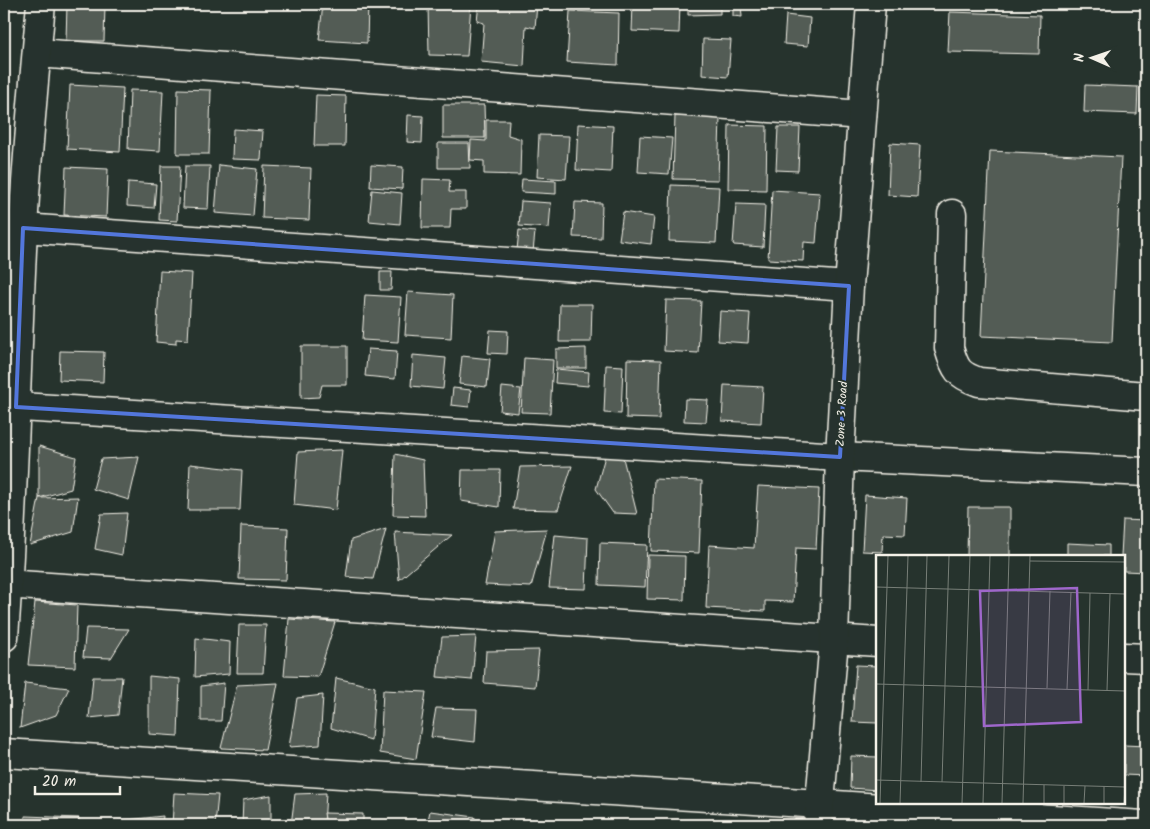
<svg xmlns="http://www.w3.org/2000/svg" width="1150" height="829" viewBox="0 0 1150 829" font-family="Kalam,sans-serif">
<rect width="100%" height="100%" fill="#26332d"/>
<filter id="ink" filterUnits="userSpaceOnUse"><feTurbulence type="fractalNoise" baseFrequency=".02" numOctaves="2"/><feDisplacementMap in="SourceGraphic" scale="10" xChannelSelector="R" yChannelSelector="G"/><feConvolveMatrix kernelMatrix="1 2 1 2 8 2 1 2 1" color-interpolation-filters="sRGB"/></filter>
<g filter="url(#ink)">
<!-- building -->
<g fill="#525c55" stroke="#f4f1e8">
<polygon points="67,4 105,5 104,41 66,41"/>
<polygon points="323,4 368,4 367,43 319,40"/>
<polygon points="428,4 471,4 467,56 429,55"/>
<polygon points="479,4 537,4 535,28 526,26 524,66 481,62 484,23 477,21"/>
<polygon points="633,4 680,4 679,33 632,31"/>
<polygon points="688,4 720,4 720,14 688,15"/>
<polygon points="733,4 741,4 742,17 733,16"/>
<polygon points="570,11 619,13 618,65 567,62"/>
<polygon points="950,12 1040,15 1039,54 948,52"/>
<polygon points="786,15 810,18 808,46 784,44"/>
<polygon points="703,39 731,40 728,77 702,75"/>
<polygon points="70,85 123,88 120,152 67,149"/>
<polygon points="1085,85 1138,87 1137,114 1084,112"/>
<polygon points="178,89 211,90 209,154 177,154"/>
<polygon points="130,90 163,91 160,151 128,149"/>
<polygon points="316,95 346,96 345,146 314,146"/>
<polygon points="443,105 484,105 485,138 443,138"/>
<polygon points="408,115 423,116 422,143 407,142"/>
<polygon points="675,116 720,118 718,180 673,179"/>
<polygon points="486,120 509,120 508,135 521,139 520,175 484,174 484,161 470,160 471,140 486,141"/>
<polygon points="578,124 613,126 611,172 576,170"/>
<polygon points="729,125 767,126 766,190 728,189"/>
<polygon points="778,127 800,127 798,171 776,170"/>
<polygon points="233,129 263,131 261,160 232,159"/>
<polygon points="539,135 569,136 566,179 537,177"/>
<polygon points="640,136 672,138 669,174 638,172"/>
<polygon points="438,143 469,143 470,168 438,168"/>
<polygon points="890,143 920,145 917,197 888,195"/>
<polygon points="990,151 1121,157 1112,342 981,336"/>
<polygon points="219,165 257,169 253,216 215,213"/>
<polygon points="371,165 403,167 402,189 370,187"/>
<polygon points="161,166 180,166 177,221 159,220"/>
<polygon points="185,166 210,166 208,209 183,208"/>
<polygon points="264,166 311,168 309,220 262,218"/>
<polygon points="66,167 108,169 106,217 64,215"/>
<polygon points="423,179 450,180 449,192 466,192 466,209 451,209 450,228 422,228"/>
<polygon points="522,179 556,181 556,194 521,192"/>
<polygon points="128,182 156,184 154,208 127,206"/>
<polygon points="671,185 719,187 716,243 669,241"/>
<polygon points="372,190 402,193 400,224 369,221"/>
<polygon points="772,190 820,193 816,243 804,242 803,261 768,259"/>
<polygon points="521,201 551,203 549,228 519,226"/>
<polygon points="575,202 602,203 601,238 573,237"/>
<polygon points="736,204 765,205 763,247 733,245"/>
<polygon points="623,212 654,217 651,244 619,240"/>
<polygon points="519,230 535,232 533,252 517,250"/>
<polygon points="160,271 192,273 188,340 176,339 176,344 156,342"/>
<polygon points="380,272 392,272 391,290 380,290"/>
<polygon points="408,292 453,295 451,338 405,335"/>
<polygon points="365,295 401,297 398,342 362,340"/>
<polygon points="666,300 701,301 698,353 664,351"/>
<polygon points="560,304 592,304 591,342 559,342"/>
<polygon points="720,311 750,313 748,343 718,341"/>
<polygon points="490,330 508,331 507,354 488,353"/>
<polygon points="301,346 347,346 347,385 322,385 319,397 301,398"/>
<polygon points="586,348 586,368 556,368 556,349"/>
<polygon points="368,349 397,351 395,379 365,376"/>
<polygon points="60,351 104,352 103,382 59,380"/>
<polygon points="413,355 446,358 443,389 411,386"/>
<polygon points="462,356 490,359 487,387 459,384"/>
<polygon points="524,358 553,360 550,413 521,412"/>
<polygon points="627,359 661,360 659,419 626,418"/>
<polygon points="606,365 623,366 621,414 604,413"/>
<polygon points="556,369 589,372 588,386 555,383"/>
<polygon points="724,385 763,387 761,423 722,421"/>
<polygon points="502,387 521,389 518,413 500,411"/>
<polygon points="453,388 471,390 469,407 451,405"/>
<polygon points="685,399 708,400 706,422 684,421"/>
<polygon points="39,446 76,457 71,489 39,498"/>
<polygon points="342,450 336,510 294,505 298,452"/>
<polygon points="395,454 423,460 425,516 393,515"/>
<polygon points="605,456 623,458 637,514 613,513 596,489"/>
<polygon points="139,457 129,500 93,489 101,459"/>
<polygon points="190,464 242,470 240,510 188,510"/>
<polygon points="572,466 558,510 513,509 520,467"/>
<polygon points="462,470 500,470 499,507 461,501"/>
<polygon points="654,479 702,481 699,553 651,551"/>
<polygon points="758,486 819,489 816,549 796,548 793,602 765,601 765,611 706,608 709,545 754,548"/>
<polygon points="865,495 907,498 905,535 883,534 882,552 862,551"/>
<polygon points="78,497 73,532 30,545 39,498"/>
<polygon points="968,507 1010,507 1010,556 967,556"/>
<polygon points="127,513 122,555 95,549 101,514"/>
<polygon points="1123,520 1146,521 1146,572 1124,571 1124,556 1121,556"/>
<polygon points="241,526 288,528 286,580 239,579"/>
<polygon points="386,529 373,579 346,577 351,540"/>
<polygon points="547,529 531,587 485,585 495,531"/>
<polygon points="395,532 452,535 399,580"/>
<polygon points="555,535 588,538 586,589 549,588"/>
<polygon points="600,543 647,545 645,587 599,585"/>
<polygon points="1067,543 1109,545 1109,556 1067,556"/>
<polygon points="648,555 685,556 684,600 647,599"/>
<polygon points="35,602 77,605 75,667 28,665"/>
<polygon points="289,619 335,622 318,677 284,676"/>
<polygon points="239,625 266,625 263,673 237,673"/>
<polygon points="86,628 129,629 111,658 83,657"/>
<polygon points="476,636 472,680 437,677 442,637"/>
<polygon points="196,638 230,642 229,674 195,677"/>
<polygon points="539,650 535,687 484,683 486,651"/>
<polygon points="856,665 878,666 878,723 852,722"/>
<polygon points="149,676 180,679 178,736 149,734"/>
<polygon points="93,677 122,677 118,715 89,718"/>
<polygon points="336,678 375,687 371,740 331,728"/>
<polygon points="25,683 69,688 56,715 20,728"/>
<polygon points="224,683 221,721 201,721 201,686"/>
<polygon points="278,683 265,750 221,748 237,685"/>
<polygon points="383,690 426,692 416,759 380,753"/>
<polygon points="323,695 320,745 289,747 297,698"/>
<polygon points="436,708 477,709 475,742 431,737"/>
<polygon points="1124,745 1146,746 1146,776 1124,775"/>
<polygon points="851,756 878,757 878,790 850,788"/>
<polygon points="174,793 218,795 215,825 172,825"/>
<polygon points="326,793 324,825 291,825 295,794"/>
<polygon points="271,795 271,825 242,825 243,800"/>
<polygon points="430,811 475,817 473,825 427,825"/>
<polygon points="324,813 363,814 363,825 326,825"/>
<polygon points="25,816 79,818 79,825 25,825"/>
<polygon points="163,816 162,825 118,825 118,821"/>
</g>
<g fill="none" stroke-linecap="round" stroke-linejoin="round">
<defs>
<g id="minor">
<polyline points="37,53 862,115"/>
<path d="M 952,214 L 949,348 C 955,369 958,375 979,382 L 1146,396"/>
<polyline points="23,228 849,286"/>
<polyline points="4,406 840,457 1146,472"/>
<polyline points="4,584 878,642"/>
<path d="M 4,637 C 14,501 16,365 23,230 C 27,154 34,79 41,4"/>
<polyline points="1124,657 1146,658"/>
<polyline points="4,753 820,804 1143,825"/>
<polyline points="818,825 834,640 840,457 849,286 871,4"/>
</g>
</defs>
<!-- minor casing -->
<use href="#minor" stroke="#f4f1e8" stroke-width="31"/>
<!-- minor -->
<use href="#minor" stroke="#26332d" stroke-width="28"/>
</g>
</g>
<!-- marked area -->
<path fill="none" stroke="#5377dc" stroke-width="4" stroke-linejoin="round" d="M 23,228 L 849,286 L 840,457 L 16,407 Z"/>
<g text-anchor="middle" dominant-baseline="central" stroke-width="4" stroke-linejoin="round" paint-order="stroke">
<!-- street labels -->
<g font-size="12" fill="#f4f1e8" stroke="#26332d">
<text transform="translate(842 414) rotate(-87)">Zone 3 Road</text>
</g>
</g>
<!-- overview -->
<g transform="translate(876 555)">
<rect width="249" height="249" fill="#26332d"/>
<path fill="none" stroke="#787f78" stroke-width="1" d="M 154,6 L 249,7M 0,32 L 249,39M 0,129 L 249,136M 171,133 L 174,36M 191,134 L 195,37M 212,135 L 214,38M 231,135 L 234,39M 0,225 L 249,232M 45,227 L 51,1M 66,227 L 73,1M 168,230 L 168,248M 4,248 L 12,1M 24,248 L 32,1M 86,248 L 94,1M 107,248 L 114,1M 126,248 L 133,1M 147,248 L 154,1M 188,248 L 188,231M 208,248 L 209,231M 228,248 L 228,231M 248,248 L 249,231"/>
<path fill="#9f67cb" fill-opacity="0.15" stroke="#9f67cb" stroke-width="2.5" d="M 201,33 L 205,167 L 108,171 L 104,36 Z"/>
<rect width="249" height="249" fill="none" stroke="#f4f1e8" stroke-width="2.5"/>
</g>
<!-- margin -->
<rect width="1150" height="829" fill="none" stroke="#26332d" stroke-width="20"/>
<rect x="10" y="10" width="1130" height="809" fill="none" stroke="#f4f1e8" stroke-width="2" filter="url(#ink)"/>
<!-- north arrow -->
<g transform="translate(1092 58) rotate(272)" stroke="#26332d" stroke-width="4" paint-order="stroke">
<path d="M0-4L9 19L0 12L-9 19Z" fill="#f4f1e8"/>
<text y="-8" font-size="14" font-weight="bold" text-anchor="middle" fill="#f4f1e8">N</text>
</g>
<!-- scale -->
<path d="M35 786v8h85v-8" fill="none" stroke="#f4f1e8" stroke-width="2.5"/>
<text x="42" y="786" font-size="15" fill="#f4f1e8" stroke="#26332d" stroke-width="4" paint-order="stroke">20 m</text>
</svg>
